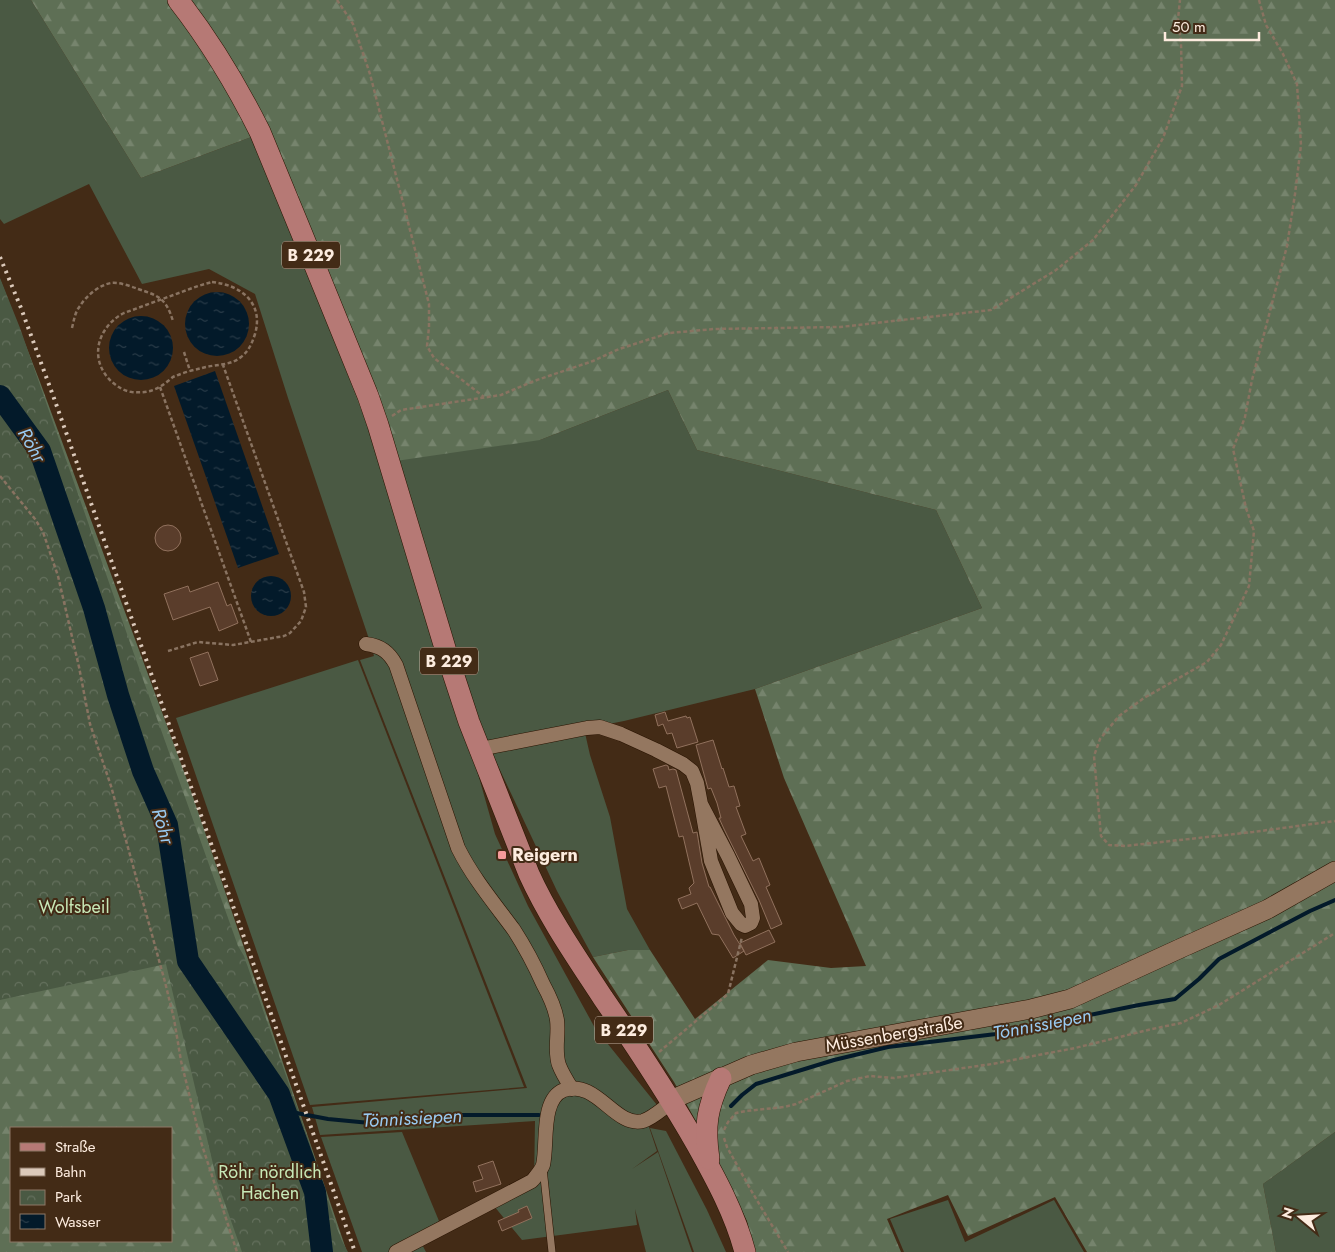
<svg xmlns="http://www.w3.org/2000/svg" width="1335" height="1252" viewBox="0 0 1335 1252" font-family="Jost,sans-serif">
<defs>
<pattern id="forest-firs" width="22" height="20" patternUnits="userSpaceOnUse" patternTransform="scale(1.25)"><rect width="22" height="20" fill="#5e6f55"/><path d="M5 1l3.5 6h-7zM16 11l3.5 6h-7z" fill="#76846d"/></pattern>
<pattern id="park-crowns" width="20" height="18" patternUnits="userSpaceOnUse" patternTransform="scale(1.25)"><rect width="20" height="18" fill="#4a5943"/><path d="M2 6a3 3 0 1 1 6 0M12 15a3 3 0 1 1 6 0" fill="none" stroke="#65715e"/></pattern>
<pattern id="water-ripples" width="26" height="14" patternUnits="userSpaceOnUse" patternTransform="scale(1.25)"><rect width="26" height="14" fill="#031a2a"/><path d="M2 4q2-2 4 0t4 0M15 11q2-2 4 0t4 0" fill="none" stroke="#293b48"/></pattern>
</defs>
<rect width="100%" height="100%" fill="#432b16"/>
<!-- grass -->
<g fill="#4a5943">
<polygon points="0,0 31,0 141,178 254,136 540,440 668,390 697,450 936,510 982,608 755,689 624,721 486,748 471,749 495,834 528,906 595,1028 657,1105 649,1127 657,1151 632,1169 658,1152 692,1252 646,1252 635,1209 637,1225 522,1240 494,1206 534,1182 535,1121 320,1135 312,1107 527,1088 360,660 374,656 367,633 288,398 255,294 209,269 142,284 89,184 4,224 0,219"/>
<polygon points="358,660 524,1087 310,1105 176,718"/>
<polygon points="585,733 590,755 610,817 627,909 650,950 628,950 593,957 557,891 491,751"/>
<polygon points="650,1128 666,1131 707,1210 726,1252 694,1252"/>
<polygon points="402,1132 439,1221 417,1235 426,1252 362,1252 321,1137"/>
<polygon points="1335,1132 1335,1252 1276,1252 1263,1184"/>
<polygon points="948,1200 965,1242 1054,1200 1084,1252 904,1252 890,1219"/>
</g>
<!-- forest -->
<g fill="url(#forest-firs)" fill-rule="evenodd">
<polygon points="31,0 1335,0 1335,1132 1263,1184 1276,1252 1087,1252 1055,1197 968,1236 948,1195 887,1219 901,1252 754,1252 747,1221 714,1153 674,1082 593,957 628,950 650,950 695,1019 768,960 831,968 866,966 784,778 755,689 982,608 936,510 697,450 668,390 540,440 382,463 254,136 141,178"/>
<path d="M 0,279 L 40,382 L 190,788 L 347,1252 L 0,1252 ZM 11,1128 L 171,1128 L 171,1241 L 11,1241 Z"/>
</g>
<!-- park -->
<polygon fill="url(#park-crowns)" points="0,278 20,328 134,654 238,946 244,956 310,1144 337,1228 342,1241 348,1252 242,1252 217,1181 166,964 0,1000"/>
<!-- water -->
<g fill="url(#water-ripples)">
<circle cx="217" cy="324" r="32"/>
<circle cx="141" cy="348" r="32"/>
<polygon points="215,371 279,554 238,568 174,386"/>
<circle cx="271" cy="596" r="20"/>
</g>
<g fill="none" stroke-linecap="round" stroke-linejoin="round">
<!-- stream -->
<g stroke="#031a2a" stroke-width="4">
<polyline points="731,1106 742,1095 756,1084 834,1060 888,1047 996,1034 1139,1005 1175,999 1199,979 1219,959 1310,911 1335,900"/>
<polyline points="286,1111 328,1119 370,1123 395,1122 446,1115 539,1115"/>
</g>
<!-- river -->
<polyline stroke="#031a2a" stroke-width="22" points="0,396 40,451 94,608 118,695 143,771 167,825 188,961 279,1094 315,1192 322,1252"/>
</g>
<!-- building -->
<g fill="#5a3d2b" stroke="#91715d">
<circle cx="168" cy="538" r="13"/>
<polygon points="218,582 227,606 231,604 238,623 219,631 210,607 173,620 164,594 188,586 190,592"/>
<polygon points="208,652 218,680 200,686 190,658"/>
<polygon points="665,712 668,721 686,716 687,718 690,717 698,742 677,748 672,733 667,734 663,724 658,726 655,715"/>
<polygon points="713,740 722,769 723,768 729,787 734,786 740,806 736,807 746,834 741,836 753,861 759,858 770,885 766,887 782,924 771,929 759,900 724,829 719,818 721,818 717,803 711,788 708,789 696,745"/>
<polygon points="666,765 668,766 669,770 673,769 676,770 693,833 697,832 702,863 709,887 710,887 734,935 744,951 740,943 769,930 775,942 746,955 744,951 733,958 719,935 712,934 697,903 682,909 678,899 691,894 689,888 694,883 683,836 679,837 666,786 659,788 653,769"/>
<polygon points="493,1161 501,1184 476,1192 473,1182 483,1179 478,1166"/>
<polygon points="527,1206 532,1218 502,1231 498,1221 519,1212 518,1210"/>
</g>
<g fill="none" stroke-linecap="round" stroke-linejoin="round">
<defs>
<polyline id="lane" points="543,1168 552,1252"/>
<g id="street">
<path d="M 366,644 C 381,646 389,652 396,665 L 458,848 C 473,878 494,903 514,930 C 525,947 535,966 543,984 C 549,995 555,1007 557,1020 C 559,1035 554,1051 559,1065 C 562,1073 567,1081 572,1089"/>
<polyline points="480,749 587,728 600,727 621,734 656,750 683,764 692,771 697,783 701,804 728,856 751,904 753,918 751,923 745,926 741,924 732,913 711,861 701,804"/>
<path d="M 396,1252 L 532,1181 C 536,1176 541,1171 543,1165 C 548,1145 540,1099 564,1090 C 597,1079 615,1128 643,1121 C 653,1118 663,1108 672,1102"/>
</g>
<polyline id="secondary" points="672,1102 680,1096 751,1065 796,1052 1031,1009 1070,999 1179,949 1268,909 1335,871"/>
<g id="primary">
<path d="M 178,0 C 210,41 237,86 260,132 L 302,234 L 368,396 L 378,425 L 448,658 L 469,722 L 529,874 C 549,918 577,958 603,998 C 636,1046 668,1094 697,1145 C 716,1179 735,1214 745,1252"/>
<path d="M 709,1159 C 704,1126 707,1108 721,1078"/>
</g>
</defs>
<!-- lane casing -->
<use href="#lane" stroke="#291300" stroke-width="8"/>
<!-- street casing -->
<use href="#street" stroke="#291300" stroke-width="15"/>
<!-- secondary casing -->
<use href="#secondary" stroke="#291300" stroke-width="20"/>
<!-- primary casing -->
<use href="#primary" stroke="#291300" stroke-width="22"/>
<!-- path -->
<g stroke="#897361" stroke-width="2.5" stroke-dasharray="4 2.5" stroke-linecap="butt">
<polyline points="337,0 353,24 370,74 429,304 429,327 427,346 434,358 484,397"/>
<polyline points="1259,0 1266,25 1283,54 1297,84 1301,145 1295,194 1287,246 1252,380 1245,417 1233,449 1246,508 1254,531 1249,586 1221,645 1207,662 1144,698 1119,716 1100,739 1094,756 1101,836 1109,845 1125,846 1253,832 1335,821"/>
<path d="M 212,282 C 241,285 264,303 255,334 C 252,343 249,351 241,357 C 230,366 216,364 202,368 C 193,370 182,373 173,377 C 169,380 165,384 161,386 C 152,392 142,393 132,392 C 124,391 118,387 112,382 C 88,360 97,327 124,313 L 198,286 Z"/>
<path d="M 72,328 C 74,320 75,312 80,306 C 86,296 99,285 111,283 C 119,282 130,286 138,289 C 160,296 166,299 173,321"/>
<polyline points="184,352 190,371"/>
<polyline points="160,387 251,642"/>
<polyline points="392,416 401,410 501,395 534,381 593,361 619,349 669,333 714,329 840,327 991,310 1056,270 1093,240 1136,185 1163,138 1182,86 1181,43 1178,19 1180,0"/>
<polyline points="0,476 35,519 43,532 58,576 79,667 90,724 111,786 165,982 174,1019 181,1061 201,1142 237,1252"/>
<polyline points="168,651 198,642 233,645 284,636 290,633 301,621 306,607 304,592 223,365"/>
<polyline points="659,1052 728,994 742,937"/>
<polyline points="724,1130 728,1122 736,1113 746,1111 784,1107 796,1104 847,1081 870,1076 894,1078 992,1064 1075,1048 1152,1029 1181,1023 1219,1005 1335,933"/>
<polyline points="724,1138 727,1147 752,1192 788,1252"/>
</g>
<!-- lane -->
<use href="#lane" stroke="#947760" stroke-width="7"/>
<!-- street -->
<use href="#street" stroke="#947760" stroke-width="14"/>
<!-- secondary -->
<use href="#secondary" stroke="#947760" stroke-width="19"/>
<!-- primary -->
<use href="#primary" stroke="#b67975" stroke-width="21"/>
<!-- rail -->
<polyline stroke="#dbc9ba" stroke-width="4" stroke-dasharray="2.5 5" stroke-linecap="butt" points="0,257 21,308 55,401 355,1252"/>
</g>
<!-- markers -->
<rect fill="#f59b9a" stroke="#432b16" stroke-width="2" x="497" y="850" width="10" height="10" rx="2.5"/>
<g text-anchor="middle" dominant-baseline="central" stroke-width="4" stroke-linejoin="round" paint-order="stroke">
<!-- shield labels -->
<g fill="#432b16" stroke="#c5b2a3" stroke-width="1">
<rect x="282" y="241.5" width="58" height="27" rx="4"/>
<rect x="420" y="647.5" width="58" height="27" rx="4"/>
<rect x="595" y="1016.5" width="58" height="27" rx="4"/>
</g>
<g font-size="16" font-weight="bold" fill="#fdecdf">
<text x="311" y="255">B 229</text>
<text x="449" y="661">B 229</text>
<text x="624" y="1030">B 229</text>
</g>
<!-- poi labels -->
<g font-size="18" font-weight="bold" fill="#fdecdf" stroke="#432b16" text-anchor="start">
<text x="512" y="855">Reigern</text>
</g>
<!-- park labels -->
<g font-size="18" fill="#c7e8b7" stroke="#432b16">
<text x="74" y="907">Wolfsbeil</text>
<text x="270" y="1172">Röhr nördlich<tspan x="270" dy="21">Hachen</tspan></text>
</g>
<!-- street labels -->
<g font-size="18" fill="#fdecdf" stroke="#432b16">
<text transform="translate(894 1034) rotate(-10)">Müssenbergstraße</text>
</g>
<!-- water labels -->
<g font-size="19" font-style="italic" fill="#99caf1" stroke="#432b16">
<text transform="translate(32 445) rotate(60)">Röhr</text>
<text transform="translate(163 826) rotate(73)">Röhr</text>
<text transform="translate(1042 1024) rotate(-11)">Tönnissiepen</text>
<text transform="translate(412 1118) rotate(-3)">Tönnissiepen</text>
</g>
</g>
<!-- legend -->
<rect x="10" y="1127" width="162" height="115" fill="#432b16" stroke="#8d7866"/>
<rect x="20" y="1143" width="25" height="8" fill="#b67975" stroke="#8d7866"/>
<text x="55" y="1152" font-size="15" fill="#fdecdf">Straße</text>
<rect x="20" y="1168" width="25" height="8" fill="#dbc9ba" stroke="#8d7866"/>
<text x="55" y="1177" font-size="15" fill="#fdecdf">Bahn</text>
<rect x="20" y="1190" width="25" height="15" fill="url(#park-crowns)" stroke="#8d7866"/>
<text x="55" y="1202" font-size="15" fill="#fdecdf">Park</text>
<rect x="20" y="1214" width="25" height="15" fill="url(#water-ripples)" stroke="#8d7866"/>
<text x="55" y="1227" font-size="15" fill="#fdecdf">Wasser</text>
<!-- north arrow -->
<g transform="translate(1300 1217) rotate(288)" stroke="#432b16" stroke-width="4" paint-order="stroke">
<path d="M0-4L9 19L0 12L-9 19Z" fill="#fdecdf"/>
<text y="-8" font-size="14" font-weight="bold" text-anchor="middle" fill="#fdecdf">N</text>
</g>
<!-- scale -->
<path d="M1165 32v8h94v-8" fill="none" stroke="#fdecdf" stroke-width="2.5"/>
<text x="1172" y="32" font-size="15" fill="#fdecdf" stroke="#432b16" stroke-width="4" paint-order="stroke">50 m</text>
</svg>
